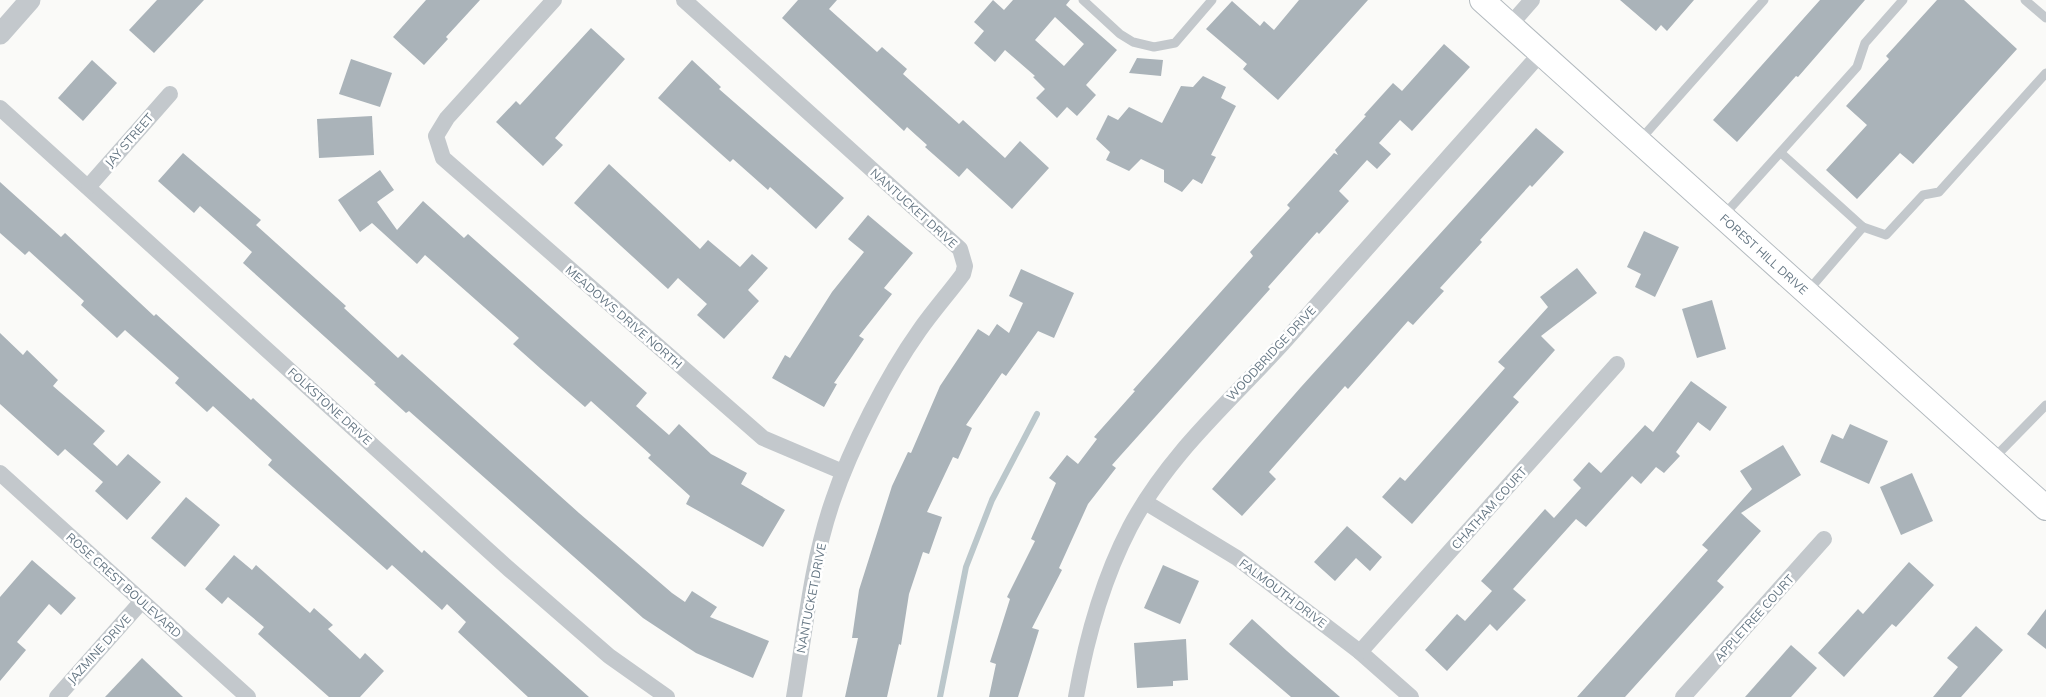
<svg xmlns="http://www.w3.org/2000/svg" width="2046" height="697" viewBox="0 0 2046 697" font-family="Mulish,sans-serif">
<rect width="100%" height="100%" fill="#fafaf8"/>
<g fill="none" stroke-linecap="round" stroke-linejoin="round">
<!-- stream -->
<polyline stroke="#bbc7cb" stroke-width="6" points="940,697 966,567 992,500 1037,414"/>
</g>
<!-- building -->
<g fill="#aab3b9" fill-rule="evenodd">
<polygon points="157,0 204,0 154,53 129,30"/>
<polygon points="426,0 480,0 446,37 448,39 424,65 393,37"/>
<polygon points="798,0 837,0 829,9 877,52 882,47 907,69 903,74 959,124 963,120 1005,158 1020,141 1049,168 1012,209 967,168 959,177 925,147 927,145 907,127 904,131 782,18"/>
<path d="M 993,0 L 1004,10 L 1013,0 L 1070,0 L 1066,5 L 1117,50 L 1086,85 L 1096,95 L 1077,116 L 1067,107 L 1057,118 L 1036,98 L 1045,89 L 1033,77 L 1035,76 L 1005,50 L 995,62 L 974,43 L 984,31 L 974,22 ZM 1055,17 L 1084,44 L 1064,66 L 1035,40 Z"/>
<polygon points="1299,0 1368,0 1278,100 1243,69 1247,64 1206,29 1232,1 1260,26 1264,21 1274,30"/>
<polygon points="1620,0 1694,0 1667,31 1661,25 1656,31"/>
<polygon points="1820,0 1865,0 1798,77 1796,76 1737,142 1713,120"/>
<polygon points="1937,0 1964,0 2017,49 1913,164 1900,153 1857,199 1826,170 1867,125 1846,106 1889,59 1886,56"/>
<polygon points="591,28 625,59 555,138 563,145 543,166 496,122 516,101 520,105"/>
<polygon points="1444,44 1470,67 1412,131 1400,120 1379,143 1391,154 1377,169 1367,160 1339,191 1349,201 1319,234 1317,232 1268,287 1270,289 1112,465 1116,468 1088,504 1059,568 1062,570 1032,628 1039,630 1018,697 989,697 996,664 990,662 1010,599 1007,597 1035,541 1031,539 1056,483 1049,478 1067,455 1078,464 1097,439 1094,437 1135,391 1133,390 1253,256 1250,252 1290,208 1287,205 1334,153 1338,155 1335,150 1366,116 1364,115 1393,83 1402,91"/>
<polygon points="1137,58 1163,60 1161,76 1129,73"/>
<polygon points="351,59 392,73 380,107 339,94"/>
<polygon points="92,60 117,83 83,121 58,98"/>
<polygon points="692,60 721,87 719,89 844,198 816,229 770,187 768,190 733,159 730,162 658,98"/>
<polygon points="1203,76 1226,87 1221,98 1236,106 1211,155 1216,157 1202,184 1193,179 1182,192 1164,182 1164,170 1141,159 1129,171 1106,160 1110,152 1096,139 1108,115 1118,120 1129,107 1162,123 1181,86 1193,87"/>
<polygon points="372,116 374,155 319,158 317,119"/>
<polygon points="1536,128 1564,152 1532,187 1530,185 1480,240 1482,242 1440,288 1444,291 1413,325 1408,321 1348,389 1345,386 1269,472 1276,479 1242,516 1212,489 1301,387"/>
<polygon points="183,153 261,220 256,225 346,306 344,308 398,358 402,354 579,513 672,593 685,602 692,591 717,607 710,617 769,641 753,678 696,653 643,618 409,411 406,413 374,384 376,383 243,263 252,252 200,206 194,213 158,181"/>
<polygon points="609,164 700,249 708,240 740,267 752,254 768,268 748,290 759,301 724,339 697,315 707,304 678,278 668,289 574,203"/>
<polygon points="380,170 394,190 377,202 397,230 423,201 464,238 468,234 647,393 636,406 669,435 679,424 711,454 747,473 741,484 785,510 763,547 686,504 690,496 648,458 651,455 591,401 585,407 541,369 513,344 519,338 425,255 417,264 372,223 360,232 338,200"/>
<polygon points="0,182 61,237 65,233 154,316 156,314 251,400 253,398 422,553 424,550 589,697 528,697 458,632 466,622 447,604 442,610 392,565 387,570 268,465 272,460 213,406 207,412 175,383 179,378 125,330 117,338 81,305 84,301 29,251 25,255 0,233"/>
<polygon points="868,215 913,253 884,288 892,294 859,336 864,339 834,383 837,384 824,407 772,378 785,355 790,358 832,292 864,252 848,239"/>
<polygon points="1644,231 1679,247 1655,297 1635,287 1641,274 1627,267"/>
<polygon points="1577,268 1597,293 1541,336 1555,350 1513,397 1519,402 1412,524 1382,497 1400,477 1405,481 1505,368 1498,362 1548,307 1540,297"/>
<polygon points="1021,269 1074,293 1054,338 1038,331 1006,376 1002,373 966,425 972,428 958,459 953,457 927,512 942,517 929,554 923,552 909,594 901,645 899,644 887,697 845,697 858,638 852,638 859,590 892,486 908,452 911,453 940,386 978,329 989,336 997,324 1009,333 1023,303 1009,296"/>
<polygon points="1712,300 1726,349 1697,358 1682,309"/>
<polygon points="0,333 23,355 27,350 58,380 53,386 105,431 93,444 117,466 128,454 161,482 127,520 95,491 103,482 65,449 58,456 0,404"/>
<polygon points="1691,381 1727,407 1710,431 1698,422 1676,452 1680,456 1664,473 1656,467 1641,484 1632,476 1586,527 1576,519 1513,589 1526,600 1497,631 1490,624 1447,671 1425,650 1457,614 1465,621 1492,591 1481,581 1545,509 1554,518 1581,488 1573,480 1589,462 1601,473 1645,425 1653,432"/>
<polygon points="1850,424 1888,441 1869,484 1820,462 1832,434 1843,439"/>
<polygon points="1783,445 1801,475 1741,513 1761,531 1717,581 1724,587 1625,697 1577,697 1708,550 1702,545 1752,489 1740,471"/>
<polygon points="1912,473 1933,521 1901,535 1880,487"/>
<polygon points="186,497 220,525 185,567 151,538"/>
<polygon points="1347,526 1382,557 1370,571 1356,558 1335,581 1314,562"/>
<polygon points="234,555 252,570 256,565 310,613 314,608 333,625 328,629 360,659 365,653 384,671 360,697 329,697 258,634 264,627 228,597 222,604 205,589"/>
<polygon points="32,560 76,598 61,615 49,604 17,642 26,650 0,681 0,597"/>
<polygon points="1909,562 1934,585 1896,627 1892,624 1844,677 1818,653 1858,609 1863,614"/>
<polygon points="1163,565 1199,581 1180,624 1144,608"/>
<polygon points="2046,609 2046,649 2027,634"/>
<polygon points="1252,619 1287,651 1340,697 1291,697 1229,644"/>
<polygon points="1976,626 2003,650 1961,697 1933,697 1958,667 1947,658"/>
<polygon points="1186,639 1188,680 1173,681 1173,686 1137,688 1134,643"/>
<polygon points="1791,645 1817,668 1791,697 1745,697"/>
<polygon points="142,658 183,697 105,697"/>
</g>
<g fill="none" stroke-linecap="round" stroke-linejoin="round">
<defs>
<polyline id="secondary" points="1482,0 2046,508"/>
</defs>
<!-- secondary casing -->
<use href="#secondary" stroke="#b3babf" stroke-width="26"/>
<!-- service -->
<g stroke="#c3c8cc" stroke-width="9">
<polyline points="1083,0 1120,34 1133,42 1154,47 1175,43 1212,0"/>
<polyline points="2025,0 2046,18"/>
<polyline points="1640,140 1764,0"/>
<polyline points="1781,153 1863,227"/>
<polyline points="1724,215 1857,67 1865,43 1903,0"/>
<polyline points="1807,292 1863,227 1886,235 1923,195 1939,192 2046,73"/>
<polyline points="1994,458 2046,405"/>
</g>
<!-- minor -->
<g stroke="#c3c8cc" stroke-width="16">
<polyline points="554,0 447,118 436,136 443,158 763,438 843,472"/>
<path d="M 684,0 L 960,249 L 965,266 L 963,274 C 949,293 933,311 919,331 C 887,376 851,447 833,500 C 811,563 805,632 794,697"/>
<polyline points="1510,25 1532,0"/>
<polyline points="0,108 510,570 609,656 667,697"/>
<polyline points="89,186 170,94"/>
<polyline points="0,473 248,697"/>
<polyline points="1145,502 1237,558 1360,652 1411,697"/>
<polyline points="1360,652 1617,364"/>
<polyline points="57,697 142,601"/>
<path d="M 1076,697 C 1086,640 1103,579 1130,527 C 1169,453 1230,402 1285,341 C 1370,244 1456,149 1541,53"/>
<polyline points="1683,697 1824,539"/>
</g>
<!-- tertiary -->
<polyline stroke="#c3c8cc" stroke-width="21" points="0,34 30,0"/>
<!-- secondary -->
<use href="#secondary" stroke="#fff" stroke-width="24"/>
</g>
<g text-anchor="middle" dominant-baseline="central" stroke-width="5" stroke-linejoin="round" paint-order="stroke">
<!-- street labels -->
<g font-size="12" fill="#657683" stroke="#fff">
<text transform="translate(129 140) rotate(-49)">JAY STREET</text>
<text transform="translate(914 208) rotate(42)">NANTUCKET DRIVE</text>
<text transform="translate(1764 254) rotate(42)">FOREST HILL DRIVE</text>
<text transform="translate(624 317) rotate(41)">MEADOWS DRIVE NORTH</text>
<text transform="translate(1271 353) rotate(-47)">WOODBRIDGE DRIVE</text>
<text transform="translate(330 406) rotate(42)">FOLKSTONE DRIVE</text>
<text transform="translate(1489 508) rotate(-48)">CHATHAM COURT</text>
<text transform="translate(124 585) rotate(42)">ROSE CREST BOULEVARD</text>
<text transform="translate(1283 593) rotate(37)">FALMOUTH DRIVE</text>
<text transform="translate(811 598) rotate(-79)">NANTUCKET DRIVE</text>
<text transform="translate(1754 618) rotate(-48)">APPLETREE COURT</text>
<text transform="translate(99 649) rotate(-48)">JAZMINE DRIVE</text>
</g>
</g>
</svg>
